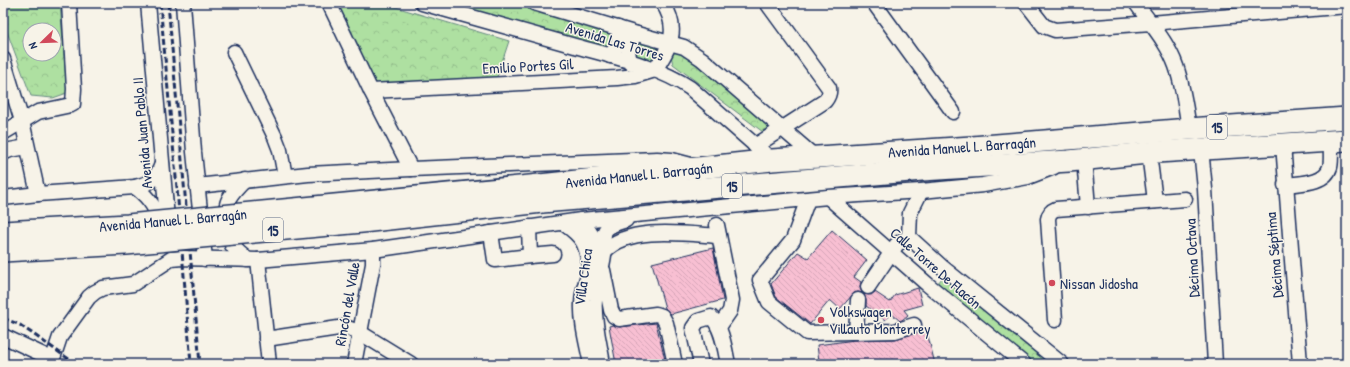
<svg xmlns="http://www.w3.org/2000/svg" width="1350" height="367" viewBox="0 0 1350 367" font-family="'Patrick Hand',sans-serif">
<defs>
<pattern id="forest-crowns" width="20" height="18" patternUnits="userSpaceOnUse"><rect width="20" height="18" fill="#aee0a1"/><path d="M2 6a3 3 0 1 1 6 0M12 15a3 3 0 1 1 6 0" fill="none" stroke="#95c08d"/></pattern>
<pattern id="building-back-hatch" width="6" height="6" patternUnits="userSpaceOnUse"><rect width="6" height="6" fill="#f8bfd2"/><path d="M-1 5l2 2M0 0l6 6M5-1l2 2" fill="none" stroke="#d4a4b7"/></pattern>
</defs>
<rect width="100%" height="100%" fill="#f7f3e8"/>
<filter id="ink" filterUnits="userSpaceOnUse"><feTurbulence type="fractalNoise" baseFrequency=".025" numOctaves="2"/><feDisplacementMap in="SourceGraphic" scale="8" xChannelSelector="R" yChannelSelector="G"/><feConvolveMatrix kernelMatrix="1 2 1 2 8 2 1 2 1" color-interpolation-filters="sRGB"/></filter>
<g filter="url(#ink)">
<!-- forest -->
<g fill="url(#forest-crowns)" stroke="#648880" fill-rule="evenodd">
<path d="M 3,3 L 60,3 L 67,93 L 53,98 L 31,96 L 3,21 ZM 30,30 L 54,30 L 54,54 L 30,54 Z"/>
<polygon points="336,3 382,3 509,41 497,77 374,84"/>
<polygon points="449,3 514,3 612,30 615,36 608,48"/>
<polygon points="638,41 658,47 659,52 653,60 633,55"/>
<polygon points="675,51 694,57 772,127 767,132 763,132 673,64 671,56 672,52"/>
<polygon points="945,275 1052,364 1029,364 935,286"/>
</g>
<!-- building -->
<g fill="url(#building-back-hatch)" stroke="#1b2f5e">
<polygon points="832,230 867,260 854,277 861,282 860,287 862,293 858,292 854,293 840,309 830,300 810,324 776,297 771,284 798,252 808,258"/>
<polygon points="713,248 723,300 671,314 665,308 652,263"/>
<polygon points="918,288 922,305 904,310 908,315 902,320 900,321 892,314 885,320 866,306 866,300 864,294 871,295 875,292 890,302 895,295"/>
<polygon points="656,323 666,364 616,364 609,326 613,325 620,327"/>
<polygon points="927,332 935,364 823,364 823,360 819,361 817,345 855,340 895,339 917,333"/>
</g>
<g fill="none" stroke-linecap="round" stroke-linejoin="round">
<defs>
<g id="minor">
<polyline points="148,3 168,229"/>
<polyline points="183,3 194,152 205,259"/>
<polyline points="329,3 371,91 411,169"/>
<path d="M 422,3 C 473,17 524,32 575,46 C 611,56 660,67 690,88 L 772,160"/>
<polyline points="534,3 637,34 684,47 702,59 815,157"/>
<polyline points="874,3 953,112"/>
<polyline points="1026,3 1044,26 1055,30 1151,23 1347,6"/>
<path d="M 1136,3 C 1150,23 1168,43 1176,66 C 1183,86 1186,108 1189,129"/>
<polyline points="234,52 275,137 280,150 285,176"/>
<path d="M 610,56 C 617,47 621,40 618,28"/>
<polyline points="3,59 22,121 38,194"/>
<path d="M 631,63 C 626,52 628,42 637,34"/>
<path d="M 371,91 L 617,78 L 635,76 L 655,70 C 670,46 680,30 663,3"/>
<polyline points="3,133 38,112 71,105 73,104 74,89 69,3"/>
<polyline points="1283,144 1300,364"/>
<path d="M 755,146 L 825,101 C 829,96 830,93 829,88 L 767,3"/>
<polyline points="1201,149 1205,189 1215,364"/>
<polyline points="3,153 10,150 27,147"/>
<polyline points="1149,153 1155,201"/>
<polyline points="1084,159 1088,207"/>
<path d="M 245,180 C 239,186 233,192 229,199 C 223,211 226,233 232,245 C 236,251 242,255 248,260"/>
<path d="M 1285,185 C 1300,183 1325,184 1330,167 C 1332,159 1330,149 1331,141"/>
<polyline points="197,186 308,174 411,169 657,159 672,160 691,165"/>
<path d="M 135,187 C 151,199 157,210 162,229"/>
<polyline points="921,191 910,213 909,237 942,267 1062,364"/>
<polyline points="828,197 927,284 1024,364"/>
<path d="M 3,198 L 38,194 L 135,187 C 151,183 156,180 162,164"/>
<polyline points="808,199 793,240 760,280 769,302 807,333 895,331 914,325"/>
<path d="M 581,220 C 612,254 583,266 582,303 C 581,323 587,344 591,364"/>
<path d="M 563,223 C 583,237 587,244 589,268"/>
<polyline points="717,225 732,300 730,311 719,327"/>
<polyline points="491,233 495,260 530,256 529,227"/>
<path d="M 605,251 C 629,225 687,234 719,236"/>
<polyline points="530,256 553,254"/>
<polyline points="258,260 269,364"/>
<polyline points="603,270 611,310 614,316 619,319 656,314 662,316 666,323 675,364"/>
<polyline points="868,287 897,244 909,237"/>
<path d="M 1055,320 L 1048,219 C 1049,213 1051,211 1056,209 L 1185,199"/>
<polyline points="856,332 858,300"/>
<polyline points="3,336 52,359"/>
<polyline points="266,339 345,327 359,332 411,364"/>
<polyline points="51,364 60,337 89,297 95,292 103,288 133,284 171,259 182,258 258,260 373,250 581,220 828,197 921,191 983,185 1028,177 1054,167"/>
<polyline points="354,364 373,264 373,250"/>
<path d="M 603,364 C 600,345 593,320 595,300 C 596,285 602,271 604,255 C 605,249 602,237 605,231 C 608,225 621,222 626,220"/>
<path d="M 701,364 L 693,328 L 698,321 L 711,317 C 722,326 725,350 728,364"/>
</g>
<g id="highway">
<polyline points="540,185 772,160 972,147 1189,129 1347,118"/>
<polyline points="542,202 922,170 1069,161 1157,152 1347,140"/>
</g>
</defs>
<!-- minor casing -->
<use href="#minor" stroke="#1b2f5e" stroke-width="17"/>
<!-- highway casing -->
<use href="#highway" stroke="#1b2f5e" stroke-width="24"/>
<!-- minor -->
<use href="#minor" stroke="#f7f3e8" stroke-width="14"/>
<!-- highway -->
<use href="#highway" stroke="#f7f3e8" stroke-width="21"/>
<!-- rail -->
<g stroke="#1b2f5e" stroke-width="3" stroke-dasharray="6 3" stroke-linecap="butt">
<polyline points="160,3 177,188 191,364"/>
<polyline points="168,3 200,364"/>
<polyline points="3,318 20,325 76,364"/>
</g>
<defs>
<g id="highway-bridge">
<polyline points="3,232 128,225 540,185"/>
<polyline points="3,251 126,244 362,222 542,202"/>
</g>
</defs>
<!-- highway-bridge casing -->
<use href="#highway-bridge" stroke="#1b2f5e" stroke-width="24" stroke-linecap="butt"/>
<!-- highway-bridge -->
<use href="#highway-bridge" stroke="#f7f3e8" stroke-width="21"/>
</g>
</g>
<!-- markers -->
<g fill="#d1495b" stroke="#f7f3e8" stroke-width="1.5">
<circle cx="1052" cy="283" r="4"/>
<circle cx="821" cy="320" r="4"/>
</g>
<g text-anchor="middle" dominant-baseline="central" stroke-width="3" stroke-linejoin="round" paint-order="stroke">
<!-- shield labels -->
<g fill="#f7f3e8" stroke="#5d6a87" stroke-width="1">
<rect x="1207" y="115" width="20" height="24" rx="3"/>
<rect x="722" y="174" width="20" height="24" rx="3"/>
<rect x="263" y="218" width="20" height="24" rx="3"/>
</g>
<g font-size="14" font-weight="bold" fill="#1b2f5e">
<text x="1217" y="127">15</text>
<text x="732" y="186">15</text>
<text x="273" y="230">15</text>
</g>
<!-- street labels -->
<g font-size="15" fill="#1b2f5e" stroke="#f7f3e8">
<text transform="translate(615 41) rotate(17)">Avenida Las Torres</text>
<text transform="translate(528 66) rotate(-3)">Emilio Portes Gil</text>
<text transform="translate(142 133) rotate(-95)">Avenida Juan Pablo II</text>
<text transform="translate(962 147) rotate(-4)">Avenida Manuel L. Barragán</text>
<text transform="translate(639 175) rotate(-6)">Avenida Manuel L. Barragán</text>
<text transform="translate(173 220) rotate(-5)">Avenida Manuel L. Barragán</text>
<text transform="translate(1274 255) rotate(-95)">Décima Séptima</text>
<text transform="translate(1192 258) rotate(-93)">Décima Octava</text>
<text transform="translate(936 268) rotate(41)">Calle Torre De Flacón</text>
<text transform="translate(583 277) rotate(-82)">Villa Chica</text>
<text transform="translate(347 304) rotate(-80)">Rincón del Valle</text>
</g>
<!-- poi labels -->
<g font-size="15" fill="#1b2f5e" stroke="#f7f3e8" text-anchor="start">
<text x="1060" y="283">Nissan Jidosha</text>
<text x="829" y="311">Volkswagen<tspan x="829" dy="17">Villauto Monterrey</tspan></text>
</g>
</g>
<!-- margin -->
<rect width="1350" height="367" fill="none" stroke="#f7f3e8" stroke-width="16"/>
<rect x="8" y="8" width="1334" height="351" fill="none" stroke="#1b2f5e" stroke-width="1.5" filter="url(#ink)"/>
<!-- north arrow -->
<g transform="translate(42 42) rotate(247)"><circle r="19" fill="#f7f3e8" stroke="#9fa5b1"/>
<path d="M0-3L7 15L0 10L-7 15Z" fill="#d1495b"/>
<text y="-6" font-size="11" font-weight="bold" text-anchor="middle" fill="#1b2f5e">N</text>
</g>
</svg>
